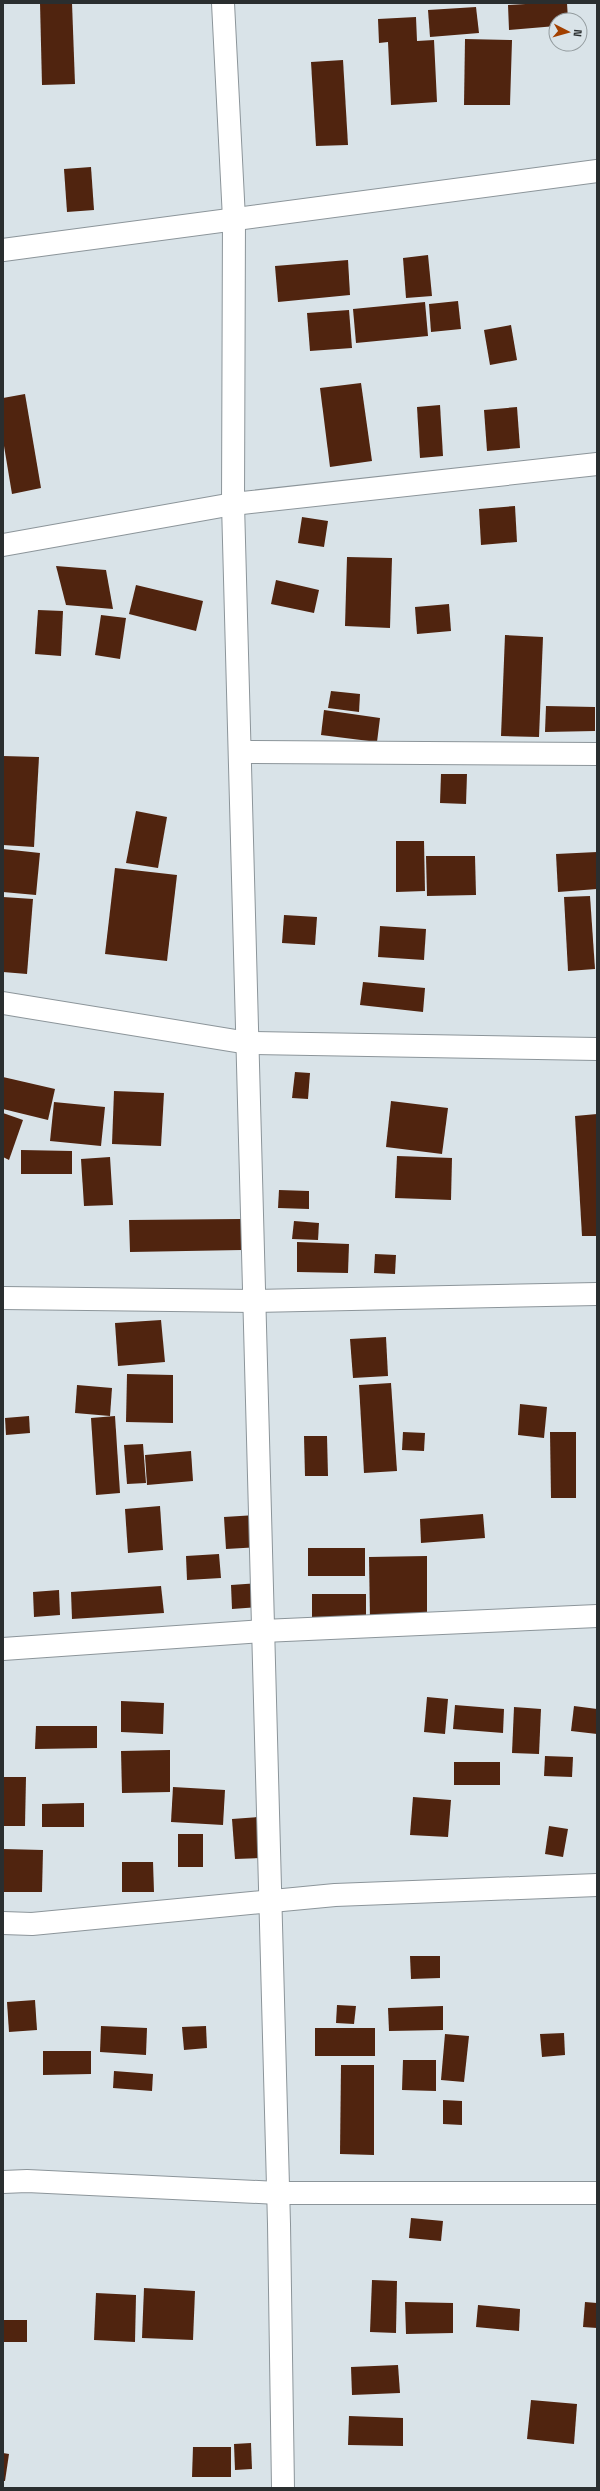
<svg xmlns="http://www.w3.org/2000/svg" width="600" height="2491" viewBox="0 0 600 2491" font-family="'Space Grotesk',sans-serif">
<rect width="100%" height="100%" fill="#d9e3e8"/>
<!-- building -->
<g fill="#50240f">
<polygon points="40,3 72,3 75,84 42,85"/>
<polygon points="543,3 567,3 568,20 556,20 556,26 509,30 508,5"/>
<polygon points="476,7 479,33 430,37 428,10"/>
<polygon points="416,17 417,41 434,40 437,102 391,105 388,42 379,43 378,19"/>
<polygon points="465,39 512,40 510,105 464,105"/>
<polygon points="343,60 348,145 316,146 311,62"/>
<polygon points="91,167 94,210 67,212 64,169"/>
<polygon points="428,255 432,296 406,298 403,258"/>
<polygon points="348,260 350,295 278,302 275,266"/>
<polygon points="458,301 461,329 431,332 429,304"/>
<polygon points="425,302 428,336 356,343 353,309"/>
<polygon points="349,310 352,348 310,351 307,313"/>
<polygon points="511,325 517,360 490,365 484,330"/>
<polygon points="361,383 372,461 330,467 320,388"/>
<polygon points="25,394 41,488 12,494 3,440 3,398"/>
<polygon points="440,405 443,456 420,458 417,407"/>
<polygon points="517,407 520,448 487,451 484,410"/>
<polygon points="515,506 517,542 481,545 479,509"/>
<polygon points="302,517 328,521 324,547 298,543"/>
<polygon points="347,557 392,558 390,628 345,626"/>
<polygon points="56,566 106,570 113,609 66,605"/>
<polygon points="276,580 319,590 314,613 271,604"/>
<polygon points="136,585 203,601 196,631 129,614"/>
<polygon points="449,604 451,631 417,634 415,607"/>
<polygon points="38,610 63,611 61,656 35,654"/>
<polygon points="101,615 126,618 120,659 95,655"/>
<polygon points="505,635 543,637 539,737 501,736"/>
<polygon points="331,691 360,694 359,712 328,708"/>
<polygon points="546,706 595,707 595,731 545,732"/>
<polygon points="324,710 380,718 377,742 321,735"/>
<polygon points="3,756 39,757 34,847 3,845"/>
<polygon points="441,774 467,774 466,804 440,803"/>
<polygon points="136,811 167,817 158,868 126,863"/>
<polygon points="396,841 424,841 425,891 396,892"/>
<polygon points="3,849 40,853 36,895 3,892"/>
<polygon points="597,852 597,889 558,892 556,854"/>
<polygon points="426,856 475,856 476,895 427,896"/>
<polygon points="115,868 177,875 167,961 105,954"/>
<polygon points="590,896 595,969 568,971 564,897"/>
<polygon points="3,897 33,899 27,974 3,972"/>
<polygon points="284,915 317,917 315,945 282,943"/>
<polygon points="380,926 426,929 424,960 378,957"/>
<polygon points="363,982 425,988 423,1012 360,1005"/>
<polygon points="295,1072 310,1073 308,1099 292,1098"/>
<polygon points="3,1077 55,1089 48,1120 3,1109"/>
<polygon points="114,1091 164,1093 161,1146 112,1144"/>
<polygon points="391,1101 448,1108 442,1154 386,1147"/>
<polygon points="54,1102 105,1107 101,1146 50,1141"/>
<polygon points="3,1113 23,1120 9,1160 3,1157"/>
<polygon points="597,1114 597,1236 582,1236 575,1116"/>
<polygon points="21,1150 72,1151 72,1174 21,1174"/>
<polygon points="397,1156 452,1158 451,1200 395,1198"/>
<polygon points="110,1157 113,1205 84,1206 81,1159"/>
<polygon points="279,1190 309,1191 309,1209 278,1208"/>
<polygon points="241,1219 242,1250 130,1252 129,1220"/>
<polygon points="294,1221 319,1223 318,1240 292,1239"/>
<polygon points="297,1242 349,1244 348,1273 297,1272"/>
<polygon points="375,1254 396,1255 395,1274 374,1273"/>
<polygon points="161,1320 165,1362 118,1366 115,1323"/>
<polygon points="386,1337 388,1376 353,1378 350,1339"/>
<polygon points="127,1374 173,1375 173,1423 126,1422"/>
<polygon points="391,1383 397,1471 364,1473 359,1385"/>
<polygon points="77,1385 112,1388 110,1416 75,1413"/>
<polygon points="520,1404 547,1407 544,1438 518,1435"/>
<polygon points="29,1416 30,1433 6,1435 5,1418"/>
<polygon points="115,1416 120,1493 96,1495 91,1418"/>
<polygon points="403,1432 425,1433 424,1451 402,1450"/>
<polygon points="550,1432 576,1432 576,1498 551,1498"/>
<polygon points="304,1436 327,1436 328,1476 305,1476"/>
<polygon points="143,1444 146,1483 127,1484 124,1445"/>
<polygon points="191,1451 193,1481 147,1485 145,1455"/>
<polygon points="160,1506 163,1550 128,1553 125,1509"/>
<polygon points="483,1514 485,1538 421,1543 420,1519"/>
<polygon points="256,1515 258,1547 226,1549 224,1517"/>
<rect x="308" y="1548" width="57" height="28"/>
<polygon points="219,1554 221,1578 187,1580 186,1556"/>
<polygon points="427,1556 427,1621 370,1621 369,1557"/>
<polygon points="258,1583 260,1607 232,1609 231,1585"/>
<polygon points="161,1586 164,1613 72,1619 71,1592"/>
<polygon points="59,1590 60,1615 34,1617 33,1592"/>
<polygon points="312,1594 366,1594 366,1622 312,1623"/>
<polygon points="427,1697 448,1699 445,1734 424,1732"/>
<polygon points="121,1701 164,1703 163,1734 121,1732"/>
<polygon points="455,1705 504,1709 503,1733 453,1729"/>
<polygon points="574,1706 597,1709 597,1734 571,1731"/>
<polygon points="514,1707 541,1709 539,1754 512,1753"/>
<polygon points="36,1726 97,1726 97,1748 35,1749"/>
<polygon points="170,1750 170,1792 122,1793 121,1751"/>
<polygon points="545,1756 573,1757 572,1777 544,1776"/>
<rect x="454" y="1762" width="46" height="23"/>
<polygon points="3,1777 26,1777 25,1826 3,1826"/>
<polygon points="173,1787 225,1790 223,1825 171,1822"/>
<polygon points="413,1797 451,1800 448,1837 410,1835"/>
<polygon points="84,1803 84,1827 42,1827 42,1804"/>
<polygon points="259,1817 262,1858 235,1859 232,1819"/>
<polygon points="549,1826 568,1829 563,1857 545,1854"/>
<rect x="178" y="1834" width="25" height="33"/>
<polygon points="3,1849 43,1850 42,1892 3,1892"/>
<polygon points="122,1862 153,1862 154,1892 122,1892"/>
<polygon points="410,1956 440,1956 440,1978 411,1979"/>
<polygon points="35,2000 37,2030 9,2032 7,2002"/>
<polygon points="337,2005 356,2006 354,2024 336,2023"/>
<polygon points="443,2006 443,2030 389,2031 388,2008"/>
<polygon points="101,2026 147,2028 146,2055 100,2052"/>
<polygon points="206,2026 207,2048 184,2050 182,2027"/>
<rect x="315" y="2028" width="60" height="28"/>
<polygon points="564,2033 565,2055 542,2057 540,2034"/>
<polygon points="445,2034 469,2036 464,2082 441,2080"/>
<polygon points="43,2051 91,2051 91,2074 43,2075"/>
<polygon points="403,2060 436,2060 436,2091 402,2090"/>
<polygon points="341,2065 374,2065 374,2155 340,2154"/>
<polygon points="114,2071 153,2074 152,2091 113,2088"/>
<polygon points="443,2100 462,2101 462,2125 443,2124"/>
<polygon points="411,2218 443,2221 441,2241 409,2238"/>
<polygon points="372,2280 397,2281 396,2333 370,2332"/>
<polygon points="144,2288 195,2291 193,2340 142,2338"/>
<polygon points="96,2293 136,2295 135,2342 94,2340"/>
<polygon points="405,2302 453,2303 453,2333 406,2334"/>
<polygon points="585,2302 597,2303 597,2328 583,2327"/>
<polygon points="478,2305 520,2309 519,2331 476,2327"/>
<rect x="3" y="2320" width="24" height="22"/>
<polygon points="398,2365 400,2393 352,2395 351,2367"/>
<polygon points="531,2400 577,2404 574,2444 527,2439"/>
<polygon points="349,2416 403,2418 403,2446 348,2445"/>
<polygon points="251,2443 252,2469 235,2470 234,2444"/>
<polygon points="193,2447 231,2447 231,2477 192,2477"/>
<polygon points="3,2453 9,2454 5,2481 3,2481"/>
</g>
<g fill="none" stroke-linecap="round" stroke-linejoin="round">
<defs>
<g id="minor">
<polyline points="223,3 234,219 233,504 279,2224 283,2488"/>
<polyline points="3,250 597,171"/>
<polyline points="3,545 233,504 597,464"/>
<polyline points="240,752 597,754"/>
<polyline points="3,1003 248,1043 597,1049"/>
<polyline points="3,1298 254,1301 597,1294"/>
<polyline points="3,1649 263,1631 597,1616"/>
<polyline points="3,1923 32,1924 335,1895 597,1885"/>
<polyline points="3,2182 27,2181 278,2193 597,2193"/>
</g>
</defs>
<!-- minor casing -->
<use href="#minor" stroke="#8c959a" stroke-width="24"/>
<!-- minor -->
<use href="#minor" stroke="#fff" stroke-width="22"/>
</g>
<!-- border -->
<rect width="600" height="2491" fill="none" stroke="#2a2e2f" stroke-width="8"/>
<!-- north arrow -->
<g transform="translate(568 32) rotate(96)"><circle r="19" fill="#d9e3e8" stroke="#939b9e"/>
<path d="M0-3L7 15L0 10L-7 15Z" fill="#a24000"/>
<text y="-6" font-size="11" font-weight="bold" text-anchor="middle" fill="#2a2e2f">N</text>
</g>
</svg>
